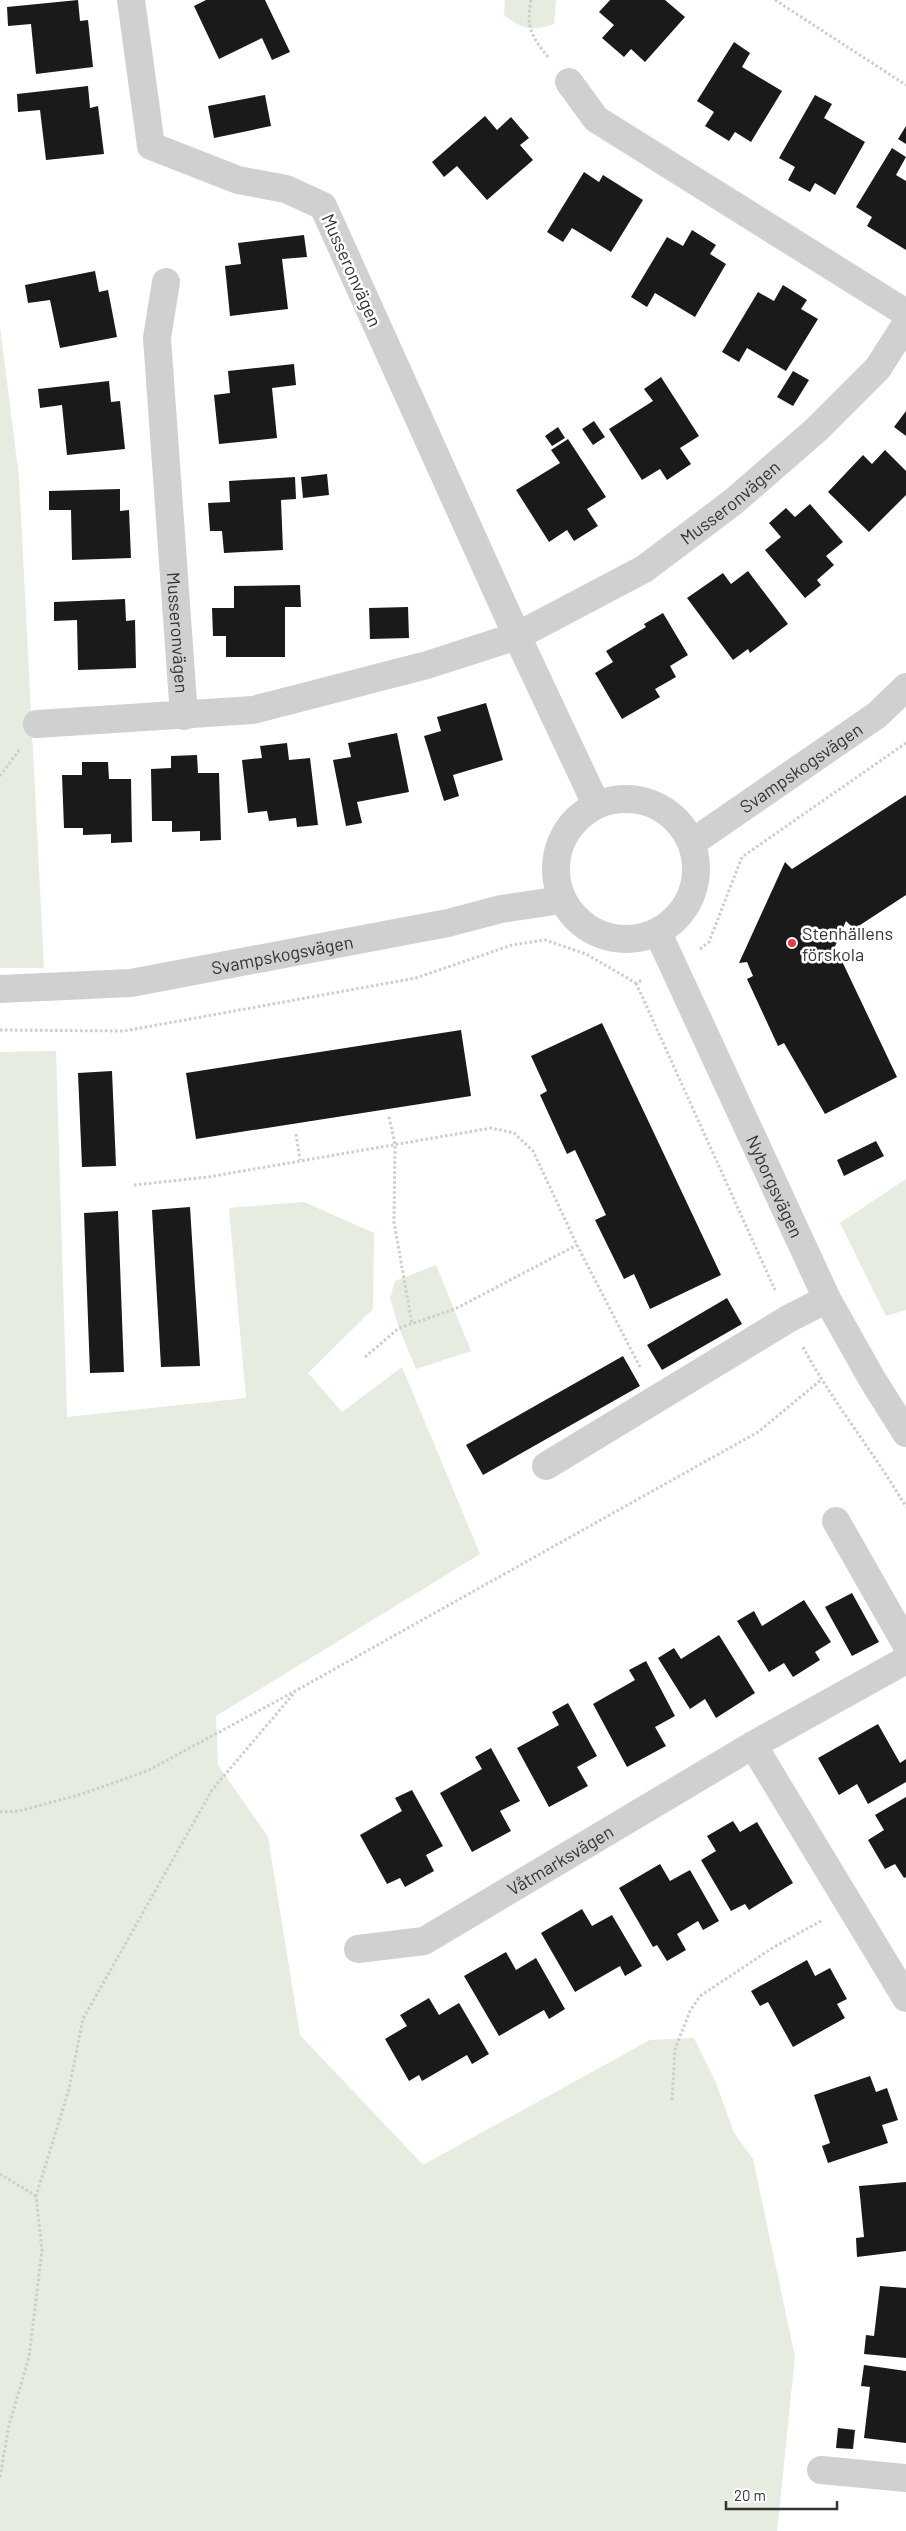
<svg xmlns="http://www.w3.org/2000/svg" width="906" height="2531" viewBox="0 0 906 2531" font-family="Barlow,sans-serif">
<rect width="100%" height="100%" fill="#fff"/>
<!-- green -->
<g fill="#e6ecdf">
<path d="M 505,0 L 556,0 L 554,24 C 531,32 523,29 504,15 Z"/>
<polygon points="0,327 19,477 44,968 0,968"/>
<polygon points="56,1051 67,1417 246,1398 229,1208 304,1202 374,1233 373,1309 308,1373 342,1412 402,1367 480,1554 216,1716 218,1765 268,1837 300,2035 423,2165 650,2040 694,2038 716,2083 734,2133 753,2159 795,2357 777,2531 0,2531 0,1052"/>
<polygon points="906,1179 906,1310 886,1316 840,1223"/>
<polygon points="436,1265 471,1351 416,1369 399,1328 390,1298 395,1281"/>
</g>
<!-- building -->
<g fill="#1a1a1a">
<polygon points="78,0 80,21 88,20 93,67 36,74 31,24 8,26 7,7"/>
<polygon points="206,0 265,0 290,52 272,60 262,38 219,59 194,6"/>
<polygon points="610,0 665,0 685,17 645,62 631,49 624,57 602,38 614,25 599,12"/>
<polygon points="734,42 750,53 742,67 782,91 751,142 735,132 729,141 705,126 714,112 697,101"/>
<polygon points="88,86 90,108 98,106 104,154 46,160 40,110 18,112 17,94"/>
<polygon points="265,95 271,126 214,138 208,106"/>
<polygon points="815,95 832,104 824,118 865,142 835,195 815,183 810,192 788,180 795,167 779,158"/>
<polygon points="485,116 497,130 511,117 529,138 520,145 533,160 487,200 457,166 444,177 432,162"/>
<polygon points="906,126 906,144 898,139"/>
<polygon points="892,148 906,157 896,175 906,181 906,250 867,226 872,217 856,207"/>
<polygon points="584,172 599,182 603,175 643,200 611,252 572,228 563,242 547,232"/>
<polygon points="692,230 716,245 710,254 726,264 695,317 655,293 647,307 631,297 667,237 683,246"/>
<polygon points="304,235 307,257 282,259 288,309 230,316 225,266 241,264 238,243"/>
<polygon points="95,271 99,292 108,290 117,337 60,348 50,300 28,303 25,285"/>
<polygon points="783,285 807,300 801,309 818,319 786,371 747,348 739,362 722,352 758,292 774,301"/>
<polygon points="294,364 296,385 272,388 277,438 219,444 214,395 230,393 228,371"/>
<polygon points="793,371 809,380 793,406 777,397"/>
<polygon points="661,377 699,436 680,448 691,464 667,480 660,469 642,480 609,429 653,401 644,389"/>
<polygon points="109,381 111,402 120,401 125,449 67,455 62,405 40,408 38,389"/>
<polygon points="906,411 906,436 894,427"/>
<polygon points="594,421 605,437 593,445 582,429"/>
<polygon points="558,427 565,438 552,446 545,436"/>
<polygon points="568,439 606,497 587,509 598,526 574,541 567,530 549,542 516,490 560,463 551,450"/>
<polygon points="885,450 906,471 906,495 869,532 828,492 863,455 872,464"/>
<polygon points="327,474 329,495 303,498 301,477"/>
<polygon points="295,477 296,499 281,500 283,550 224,553 222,531 210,531 208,503 230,502 229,481"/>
<polygon points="120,489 120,511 129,510 131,558 72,560 71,510 49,510 49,491"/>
<polygon points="810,504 843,542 826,556 834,565 817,580 821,585 805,598 765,550 781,537 769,523 786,508 795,517"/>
<polygon points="748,571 788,624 750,653 748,649 733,660 687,598 723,573 731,584"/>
<polygon points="300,585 301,607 285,607 285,657 226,657 226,636 213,636 212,608 234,608 234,586"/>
<polygon points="125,599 126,621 135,620 136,668 78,670 77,620 54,621 54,602"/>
<polygon points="408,607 409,638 370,639 369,608"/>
<polygon points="663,613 688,655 670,666 676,677 655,689 660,697 622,719 595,673 613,662 606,651 646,627 644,624"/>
<polygon points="486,703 503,760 453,775 459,796 444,801 424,736 441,731 437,717"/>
<polygon points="397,733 409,792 357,802 362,823 346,826 333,760 351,757 348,743"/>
<polygon points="287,743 289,760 310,758 318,825 297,827 296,818 269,821 267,811 248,813 242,760 262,758 260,746"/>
<polygon points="197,755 198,773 219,773 221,840 200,841 200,831 172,832 172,821 152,821 151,769 171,768 171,756"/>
<polygon points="82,762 108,762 109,779 131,779 132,842 111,843 111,834 83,835 83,828 64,828 62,775 82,775"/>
<polygon points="906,795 906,895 854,929 846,921 830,958 840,957 897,1077 825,1114 784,1043 778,1046 747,979 753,976 747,962 739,963 785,862 792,869"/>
<polygon points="602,1023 721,1275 650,1309 634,1274 624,1279 595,1220 606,1215 575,1150 567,1154 540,1095 547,1091 531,1056"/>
<polygon points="461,1030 471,1096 196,1139 186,1073"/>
<polygon points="112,1071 116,1166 82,1167 78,1073"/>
<polygon points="876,1141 884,1156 844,1176 837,1160"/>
<polygon points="190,1207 200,1366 161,1367 152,1210"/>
<polygon points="118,1211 124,1372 90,1373 84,1213"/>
<polygon points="727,1298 742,1324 662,1370 647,1345"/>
<polygon points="623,1356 640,1386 483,1475 466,1445"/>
<polygon points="852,1593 879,1642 852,1656 825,1607"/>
<polygon points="804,1600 831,1642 815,1652 820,1660 793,1677 784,1663 769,1672 737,1621 754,1611 762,1626"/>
<polygon points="719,1635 755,1693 716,1718 705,1699 690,1709 658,1658 674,1648 681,1659"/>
<polygon points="646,1661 675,1716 655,1727 666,1746 627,1767 593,1704 635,1680 629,1670"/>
<polygon points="568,1703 597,1756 577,1767 588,1786 549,1807 517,1748 559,1725 552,1712"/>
<polygon points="878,1724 900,1763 906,1759 906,1782 868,1804 857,1784 839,1795 818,1758"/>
<polygon points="491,1748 520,1801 500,1811 511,1831 472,1852 440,1793 482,1769 475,1757"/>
<polygon points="412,1790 443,1846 426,1855 434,1871 405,1887 400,1878 387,1884 360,1835 402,1811 395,1798"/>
<polygon points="906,1797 906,1877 904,1878 895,1864 885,1869 868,1840 884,1830 875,1815"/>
<polygon points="733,1821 740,1832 757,1822 793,1883 749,1910 745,1904 731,1911 701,1860 716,1851 707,1836"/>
<polygon points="660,1864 670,1881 690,1870 719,1921 703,1930 698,1921 677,1934 686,1950 667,1961 657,1945 653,1947 619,1888"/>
<polygon points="582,1909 592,1926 612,1915 642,1966 625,1976 620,1966 575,1992 541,1933"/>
<polygon points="506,1952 516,1970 536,1958 565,2009 549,2019 544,2010 499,2036 464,1976"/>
<polygon points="807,1960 815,1976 830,1968 847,1999 837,2004 845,2018 793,2047 768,2002 760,2006 751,1991"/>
<polygon points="429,1998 439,2015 459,2003 489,2054 472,2064 467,2055 422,2081 419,2075 409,2081 385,2039 407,2026 400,2015"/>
<polygon points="870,2076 876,2092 887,2088 898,2120 882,2125 888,2143 828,2163 822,2146 830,2143 814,2095"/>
<polygon points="906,2182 906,2251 857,2257 856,2238 864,2237 859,2186"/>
<polygon points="880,2286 906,2288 906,2358 864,2354 866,2335 874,2336"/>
<polygon points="864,2365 906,2371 906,2443 864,2438 870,2387 861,2386"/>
<polygon points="838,2428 855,2430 853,2449 836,2448"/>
</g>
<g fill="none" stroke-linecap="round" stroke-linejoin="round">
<!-- path -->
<g stroke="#cdcdcd" stroke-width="3" stroke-dasharray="2.5 2.5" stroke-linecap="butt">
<path d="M 531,0 C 526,27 531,36 548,57"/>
<polyline points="775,0 906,85"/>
<polyline points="0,776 19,750"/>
<polyline points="700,949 709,942 742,857 906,743"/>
<polyline points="636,983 775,1290"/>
<polyline points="0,1030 124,1031 416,978 512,945 545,940 586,954 636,983 643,980"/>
<polyline points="389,1117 395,1144 394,1222 412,1324"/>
<polyline points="296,1134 300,1160"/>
<polyline points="134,1185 208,1177 491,1128 514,1133 533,1151 577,1245 641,1369"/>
<path d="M 803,1347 C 833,1403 874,1452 906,1507"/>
<polyline points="365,1357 399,1328 455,1309 577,1245"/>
<polyline points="0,1812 19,1811 82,1794 147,1771 297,1690 758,1432 821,1380"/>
<polyline points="672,2100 675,2049 690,2011 700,1996 774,1947 821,1921"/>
<polyline points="0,2174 36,2196"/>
<polyline points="0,2477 9,2425 29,2357 42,2250 36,2196 69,2089 83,2019 212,1790 295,1692"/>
</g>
<!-- minor -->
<g stroke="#d0d0d0" stroke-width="28">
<polyline points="569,82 596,119 906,313"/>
<path id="s1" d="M 166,282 L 157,338 L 184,716"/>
<polyline points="37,724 253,710 427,665 517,636 323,206 286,189 238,180 151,146 131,0"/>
<circle cx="626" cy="869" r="70"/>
<path id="s2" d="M 596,804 L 517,636 L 644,569 L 733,502 L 816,430 L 878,368 L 906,324"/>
<path id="s3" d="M 693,842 L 877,715 L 906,687"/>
<path id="s4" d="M 658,933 L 827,1299 L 872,1379 L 906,1433"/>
<path id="s5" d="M 0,989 L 131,983 L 448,923 L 501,909 L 562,900"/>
<polyline points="546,1466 788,1319 827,1299"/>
<polyline points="836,1521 906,1644"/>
<polyline points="753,1745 906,1998"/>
<path id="s6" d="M 358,1949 L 424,1941 L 753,1745 L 906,1660"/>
<polyline points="821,2470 906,2478"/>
</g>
</g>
<!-- markers -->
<circle fill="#e63946" stroke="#fff" stroke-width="2" cx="792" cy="943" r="5"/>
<g text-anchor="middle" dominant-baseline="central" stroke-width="5" stroke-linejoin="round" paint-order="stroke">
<!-- street labels -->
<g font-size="18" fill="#333" stroke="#fff">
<text transform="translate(352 270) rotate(66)">Musseronvägen</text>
<text stroke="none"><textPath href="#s2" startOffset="438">Musseronvägen</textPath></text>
<text stroke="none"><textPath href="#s1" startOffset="352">Musseronvägen</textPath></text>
<text stroke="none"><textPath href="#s3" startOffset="131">Svampskogsvägen</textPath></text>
<text stroke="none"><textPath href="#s5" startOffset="285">Svampskogsvägen</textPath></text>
<text stroke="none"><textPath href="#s4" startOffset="279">Nyborgsvägen</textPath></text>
<text stroke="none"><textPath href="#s6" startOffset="225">Våtmarksvägen</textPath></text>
</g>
<!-- poi labels -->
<g font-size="18" fill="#333" stroke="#fff" text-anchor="start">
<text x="802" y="933">Stenhällens<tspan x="802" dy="21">förskola</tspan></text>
</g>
</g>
<!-- scale -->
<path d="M726 2501v8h111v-8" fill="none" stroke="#333333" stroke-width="2.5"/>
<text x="734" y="2501" font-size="15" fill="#333333" stroke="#ffffff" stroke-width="4" paint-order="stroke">20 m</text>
</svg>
